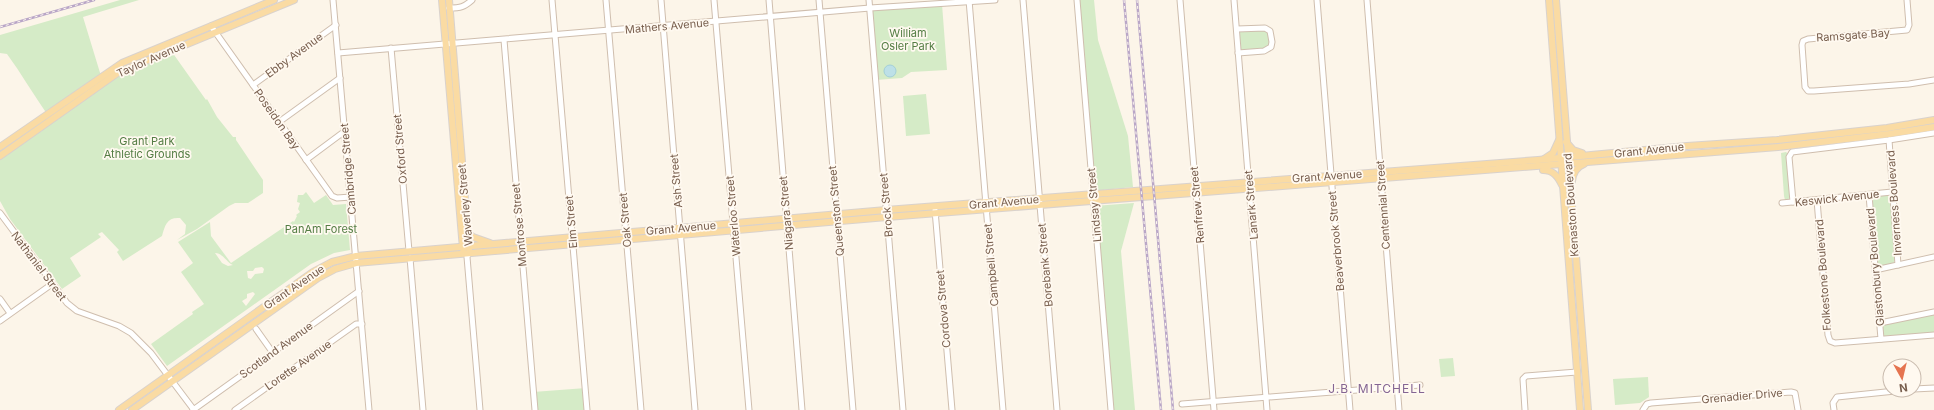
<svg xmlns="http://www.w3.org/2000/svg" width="1934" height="410" viewBox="0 0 1934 410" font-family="Inter,sans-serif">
<rect width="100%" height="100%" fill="#fcf5e9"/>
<!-- green -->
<g fill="#d5ebc7" fill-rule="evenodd">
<path d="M 120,0 L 139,0 L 83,17 L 101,76 L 47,114 C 33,94 21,73 7,54 L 0,53 L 0,35 Z"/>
<polygon points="1077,0 1094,0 1098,40 1128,136 1133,187 1093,191"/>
<polygon points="942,4 947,70 911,72 902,78 876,80 870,8"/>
<polygon points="1265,28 1270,31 1271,47 1238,53 1237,29"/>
<path d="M 172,52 L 206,100 L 207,99 L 217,117 L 233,137 L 236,137 L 236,140 L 263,180 L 263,193 L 248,203 L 235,203 L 229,206 L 197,229 L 177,240 L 185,234 L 186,225 L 180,218 C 167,217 165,225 162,236 L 123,261 L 117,252 L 119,250 L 102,232 L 98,234 L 101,237 L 70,258 L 81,276 L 62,289 L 10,219 L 0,201 L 0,160 L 118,76 Z"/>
<polygon points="926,94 930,134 906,136 903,96"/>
<polygon points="1786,152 1788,154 1790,197 1787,201 1785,200 1784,196 1781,153"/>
<path d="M 306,192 L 314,203 L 326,195 L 333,205 L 346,204 L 350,250 L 334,253 L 311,264 L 167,366 L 151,344 L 193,314 L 192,312 L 204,304 L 181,272 L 193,263 L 178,242 L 210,222 L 211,236 L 231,263 L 293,221 L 294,222 L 297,216 L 296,215 L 300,212 L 298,209 L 300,203 L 297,202 L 298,195 L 303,195 ZM 215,253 C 223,253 227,263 233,265 L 228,266 L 222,263 ZM 262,267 L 264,269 L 263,273 L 255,274 L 251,279 L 248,278 L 247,271 L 253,271 L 255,268 ZM 253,292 L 255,294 L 246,306 L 242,301 L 247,298 L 247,294 Z"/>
<polygon points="1887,195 1890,199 1895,260 1893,264 1879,266 1877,265 1872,199 1875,196"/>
<polygon points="1134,203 1121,251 1135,410 1111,410 1094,206"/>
<polygon points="1934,312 1934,335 1881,339 1880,323"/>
<polygon points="1453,358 1455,376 1441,377 1439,359"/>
<polygon points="1648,377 1649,397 1640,403 1615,405 1613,379"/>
<polygon points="586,388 587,410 535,410 533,392"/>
</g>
<!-- water -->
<circle fill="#bde0e7" stroke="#a3cfd8" cx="890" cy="71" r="6"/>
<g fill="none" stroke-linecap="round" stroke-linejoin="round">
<defs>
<g id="minor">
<polyline points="333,0 369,410"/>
<polyline points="552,0 587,410"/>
<polyline points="606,0 641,410"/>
<polyline points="661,0 695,410"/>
<polyline points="714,0 749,410"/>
<polyline points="769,0 802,410"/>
<polyline points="819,0 853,410"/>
<polyline points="869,0 903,410"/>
<polyline points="969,0 1003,410"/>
<polyline points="1023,0 1057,410"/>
<polyline points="1077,0 1111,410"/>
<polyline points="1180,0 1214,410"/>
<polyline points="1234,0 1267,410"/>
<polyline points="1317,0 1350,410"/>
<polyline points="1367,0 1399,410"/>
<polyline points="1907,0 1909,25 1907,30 1808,39 1803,41 1802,45 1805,87 1808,91 1814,91 1909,84 1934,80"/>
<path d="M 449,8 C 461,8 464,7 472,0"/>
<polyline points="211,26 332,196 337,198 351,197"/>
<polyline points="1237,29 1265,28 1270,31 1272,42 1271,47 1264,51 1238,53"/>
<polyline points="504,40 535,410"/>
<polyline points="391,48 409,251"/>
<polyline points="338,53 870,8 995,0"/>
<polyline points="253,85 336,25"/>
<polyline points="279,122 340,78"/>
<polyline points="1889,140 1898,265"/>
<polyline points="306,160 345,131"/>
<polyline points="1869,195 1881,339"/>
<polyline points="1817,200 1828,335 1830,341 1835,343 1934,335"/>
<polyline points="1793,202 1789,157 1792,152 1889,140 1934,133"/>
<polyline points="1782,203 1892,192"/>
<polyline points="935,210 952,410"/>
<polyline points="0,213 67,303 77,311 119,326 131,333 151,353 194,410"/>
<polyline points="469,253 467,257 480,410"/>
<polyline points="410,258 423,410"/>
<polyline points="1875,270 1934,257"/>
<polyline points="0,299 10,313"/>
<polyline points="0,321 52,284"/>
<polyline points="1880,323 1934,312"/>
<polyline points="256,329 273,353"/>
<polyline points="1914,389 1934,388"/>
<polyline points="1182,404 1420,385"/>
<polyline points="193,410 359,291"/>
<polyline points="235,410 356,324 362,324"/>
<polyline points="1525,410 1523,379 1526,376 1577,372"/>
<polyline points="1643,410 1647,404 1651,403 1791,392 1795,393 1798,410"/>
<polyline points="1834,410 1833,403 1837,397 1905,390"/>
</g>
<g id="major">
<polyline points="442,0 463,249"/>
<polyline points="449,0 469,249"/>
<polyline points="1549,0 1580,410"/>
<polyline points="1556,0 1588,410"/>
<polyline points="1566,142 1573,150 1582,153"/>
<polyline points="0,147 122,63 274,0"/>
<polyline points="0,156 119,72 294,0"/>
<polyline points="1544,159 1553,153 1559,140"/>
<path d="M 1543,170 C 1553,170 1558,176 1562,185"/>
<path d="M 1572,181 C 1573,173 1576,167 1584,164"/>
<polyline points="467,232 473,237 490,243"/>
<polyline points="119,410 313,272 332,262 356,256 886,210 1538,160 1687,146 1777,140 1887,128 1934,120"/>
<polyline points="132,410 318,278 335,269 356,263 887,217 1778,147 1889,134 1934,127"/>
</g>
</defs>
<!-- minor casing -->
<use href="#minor" stroke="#cfbeae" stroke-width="7"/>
<!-- major casing -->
<use href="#major" stroke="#d9d2cd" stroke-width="8"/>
<!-- minor -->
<use href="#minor" stroke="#fff" stroke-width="5"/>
<!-- major -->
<use href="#major" stroke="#fadba3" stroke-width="6"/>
<defs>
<g id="rail">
<polyline points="1124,0 1161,410"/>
<polyline points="1137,0 1173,410"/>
<polyline points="0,27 94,0"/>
</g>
</defs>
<!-- rail casing -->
<use href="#rail" stroke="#b9a6c7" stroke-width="2.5"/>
<!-- rail -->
<use href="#rail" stroke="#fff9f0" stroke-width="1" stroke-dasharray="3" stroke-linecap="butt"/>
</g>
<g text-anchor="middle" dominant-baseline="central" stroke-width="3.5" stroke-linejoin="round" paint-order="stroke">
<!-- street labels -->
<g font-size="11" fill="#775d4c" stroke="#fff9f0">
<text transform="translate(667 26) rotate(-5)">Mathers Avenue</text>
<text transform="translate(1853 35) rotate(-4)">Ramsgate Bay</text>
<text transform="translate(294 55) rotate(-36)">Ebby Avenue</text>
<text transform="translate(151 59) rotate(-24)">Taylor Avenue</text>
<text transform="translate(277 119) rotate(55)">Poseidon Bay</text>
<text transform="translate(400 149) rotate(-95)">Oxford Street</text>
<text transform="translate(1649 150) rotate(-6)">Grant Avenue</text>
<text transform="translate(348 169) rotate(-95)">Cambridge Street</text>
<text transform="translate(1327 176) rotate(-4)">Grant Avenue</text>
<text transform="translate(676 181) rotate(-95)">Ash Street</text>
<text transform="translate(1837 198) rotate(-6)">Keswick Avenue</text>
<text transform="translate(1004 202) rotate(-5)">Grant Avenue</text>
<text transform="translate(1894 203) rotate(-94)">Inverness Boulevard</text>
<text transform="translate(465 205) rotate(-95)">Waverley Street</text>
<text transform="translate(886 205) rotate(-95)">Brock Street</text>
<text transform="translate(1094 205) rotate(-95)">Lindsay Street</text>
<text transform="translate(1197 205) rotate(-95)">Renfrew Street</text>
<text transform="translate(1251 205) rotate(-95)">Lanark Street</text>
<text transform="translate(1383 205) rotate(-94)">Centennial Street</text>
<text transform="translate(1571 205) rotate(-94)">Kenaston Boulevard</text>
<text transform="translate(836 211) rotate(-95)">Queenston Street</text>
<text transform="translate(786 213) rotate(-95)">Niagara Street</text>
<text transform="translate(733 216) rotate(-95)">Waterloo Street</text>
<text transform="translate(625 220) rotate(-95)">Oak Street</text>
<text transform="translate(571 222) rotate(-95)">Elm Street</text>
<text transform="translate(519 225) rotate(-95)">Montrose Street</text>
<text transform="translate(681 228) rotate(-5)">Grant Avenue</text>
<text transform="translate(1336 241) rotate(-95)">Beaverbrook Street</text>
<text transform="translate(991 265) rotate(-95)">Campbell Street</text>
<text transform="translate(1045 265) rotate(-95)">Borebank Street</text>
<text transform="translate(39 266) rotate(53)">Nathaniel Street</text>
<text transform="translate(1875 267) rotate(-95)">Glastonbury Boulevard</text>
<text transform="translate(1823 275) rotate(-94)">Folkestone Boulevard</text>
<text transform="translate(294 287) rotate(-34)">Grant Avenue</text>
<text transform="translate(943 309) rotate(-95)">Cordova Street</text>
<text transform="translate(276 350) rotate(-36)">Scotland Avenue</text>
<text transform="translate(298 365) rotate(-35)">Lorette Avenue</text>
<text transform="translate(1742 396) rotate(-5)">Grenadier Drive</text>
</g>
<!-- park labels -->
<g font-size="11" fill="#547d44" stroke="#fff9f0">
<text x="908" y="33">William<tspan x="908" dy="13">Osler Park</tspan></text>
<text x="147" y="141">Grant Park<tspan x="147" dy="13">Athletic Grounds</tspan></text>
<text x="321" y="229">PanAm Forest</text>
</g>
<!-- neighbourhood labels -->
<g font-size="12" letter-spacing="1" fill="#846593" stroke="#fff9f0">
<text x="1377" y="388">J.B. MITCHELL</text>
</g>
</g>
<!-- north arrow -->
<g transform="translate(1902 378) rotate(172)"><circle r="19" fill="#fff9f0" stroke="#c9bbae"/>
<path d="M0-3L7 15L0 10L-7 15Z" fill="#e57450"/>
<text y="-6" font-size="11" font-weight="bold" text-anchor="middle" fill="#775d4c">N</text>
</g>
</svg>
